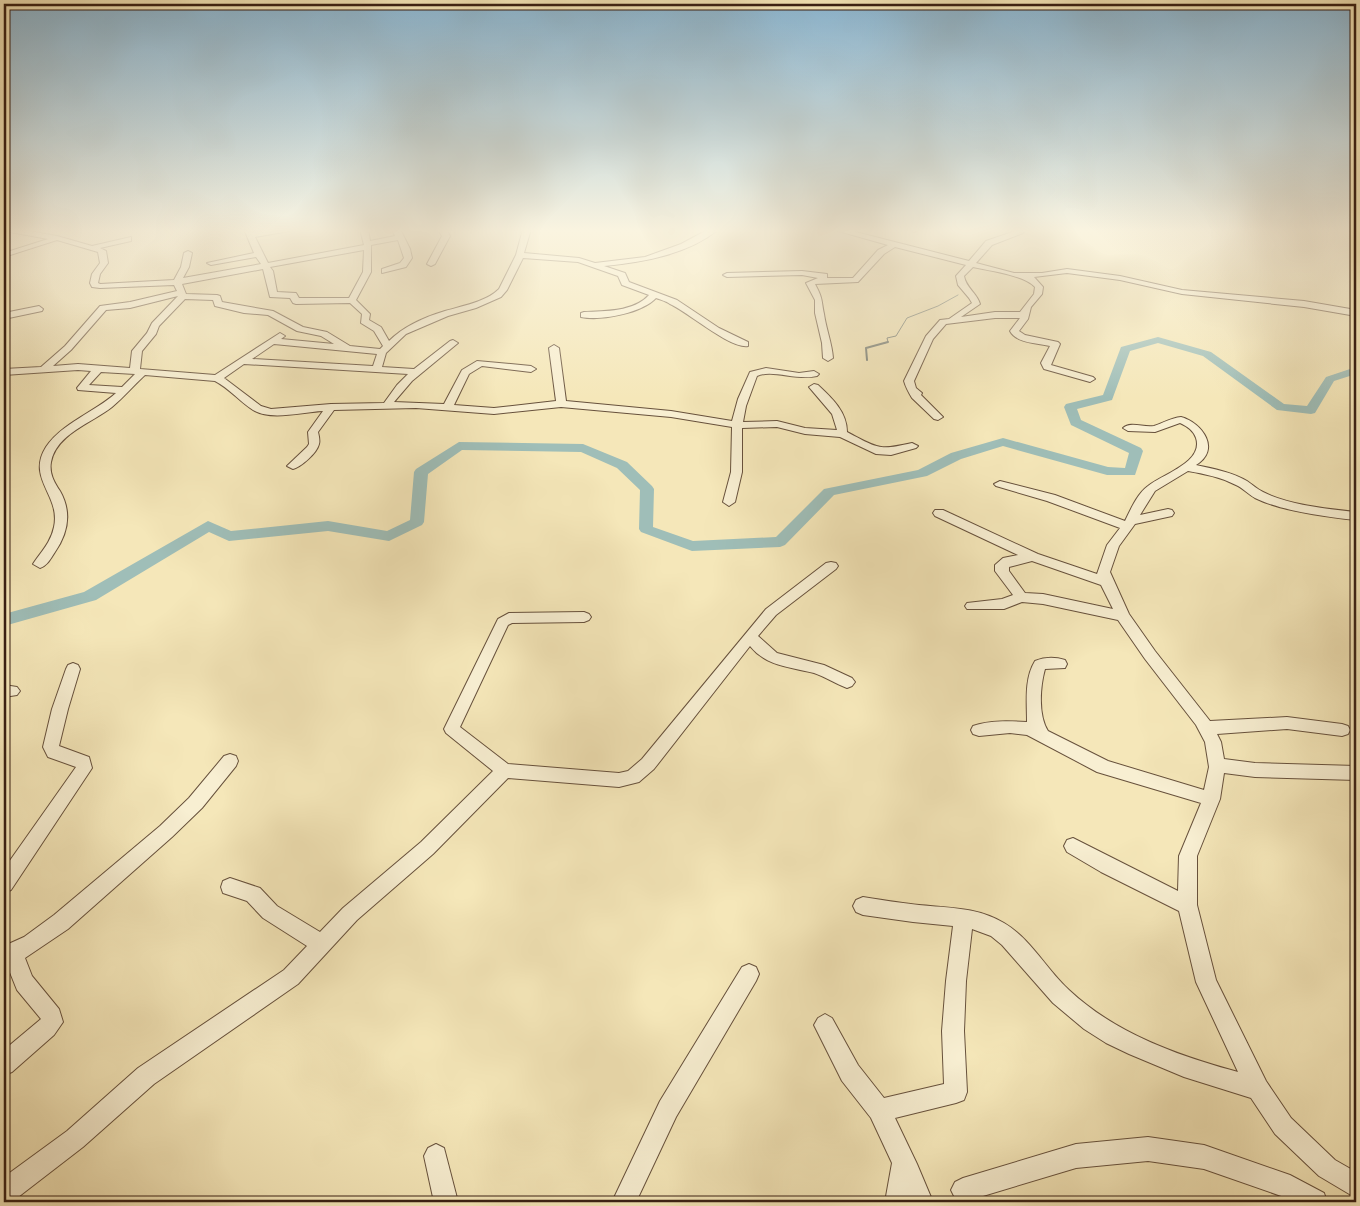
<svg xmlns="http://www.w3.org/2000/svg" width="1360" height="1206" viewBox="0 0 1360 1206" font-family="'IM FELL DW Pica',serif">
<rect width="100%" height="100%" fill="#f5e7b9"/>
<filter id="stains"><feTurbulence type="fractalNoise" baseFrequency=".004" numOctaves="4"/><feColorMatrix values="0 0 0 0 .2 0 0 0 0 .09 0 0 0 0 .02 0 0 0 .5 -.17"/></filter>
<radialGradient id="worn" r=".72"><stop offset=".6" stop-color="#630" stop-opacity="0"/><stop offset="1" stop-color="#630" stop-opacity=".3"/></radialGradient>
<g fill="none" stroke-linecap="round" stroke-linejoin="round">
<!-- stream-far1 -->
<polyline stroke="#767e76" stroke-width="1" points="884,343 888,342 887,338 896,336 907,318 938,306 958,295"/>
<!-- stream -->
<polyline stroke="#767e76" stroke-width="2" points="867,360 866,348 888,342"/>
<!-- river -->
<polygon fill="#9fbeb8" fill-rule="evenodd" points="1158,337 1211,352 1284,404 1307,406 1326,377 1356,367 1356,374 1334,381 1315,413 1311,414 1277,410 1203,356 1158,343 1130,351 1112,400 1077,409 1081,420 1141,448 1143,451 1135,475 1107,475 1003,446 961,459 927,476 834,495 785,545 780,547 692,551 641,532 639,529 640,490 617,468 581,452 462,450 428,474 424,522 422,525 389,541 328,531 229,541 209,532 96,600 4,626 4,614 84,592 208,521 231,531 328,521 387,531 410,520 414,472 416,469 459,442 583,444 627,462 652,486 654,489 653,527 693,541 776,537 824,489 918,470 951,453 1003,438 1108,467 1125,468 1129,453 1071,425 1064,407 1066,404 1103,395 1121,347"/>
<defs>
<g id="minor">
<path d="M 4,229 L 18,229 L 57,236 L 92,246 L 131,237 L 131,241 L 100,248 L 106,251 L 108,263 L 100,274 L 98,283 L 100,284 L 174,280 L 181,267 L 184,253 L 188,251 L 192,253 L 189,267 L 183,278 L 261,264 L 256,257 L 211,265 L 207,263 L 254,253 L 244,229 L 252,229 L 253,232 L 300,229 L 255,237 L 268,263 L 364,245 L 360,229 L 368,229 L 370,241 L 395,236 L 392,229 L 400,229 L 410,249 L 412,258 L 406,267 L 382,273 L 382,269 L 400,263 L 404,258 L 398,240 L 371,245 L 371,272 L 356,300 L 370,314 L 369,320 L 381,327 L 389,341 C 404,326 425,317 445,311 C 462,306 486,302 499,289 L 516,255 L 523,229 L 531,229 L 524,253 L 579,258 L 595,263 L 645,257 L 681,244 L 709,229 L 719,229 C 687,255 643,262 604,266 L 625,273 L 629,282 L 677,300 L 719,328 L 748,342 L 748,346 C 730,349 688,312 670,304 C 666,301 661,300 656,298 C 642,313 601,321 581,317 L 581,313 L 584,312 C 605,311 634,312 649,295 L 622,285 L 618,276 L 615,275 L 578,262 L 523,258 L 507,290 L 501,297 L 476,308 L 448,316 L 406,334 L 386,353 L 382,367 L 414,369 L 450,341 L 453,340 L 458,343 L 412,381 L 394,402 L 444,404 L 462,370 L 477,361 L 531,366 L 536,369 L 531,372 L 482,366 L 469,374 L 454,405 L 494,408 L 556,401 L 549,348 L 554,345 L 559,348 L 566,401 L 671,411 L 732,421 L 738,399 L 750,372 L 766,368 L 799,373 L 814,371 L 819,374 L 817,376 C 797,381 772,369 757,376 L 746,406 L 743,422 L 777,421 L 805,428 L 837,430 L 832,414 L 809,387 L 814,384 L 818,385 C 832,398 847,412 847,432 C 878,448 878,451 912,443 L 918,446 L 916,448 L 891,455 L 876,454 L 840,437 L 805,434 L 777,427 L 742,428 L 742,472 L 735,502 L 729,506 L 723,502 L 731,472 L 732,427 L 671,417 L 561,407 L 494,414 L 416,408 L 334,410 L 318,432 C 319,436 320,441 319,444 C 317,453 301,467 293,469 L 287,466 L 307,447 L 309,444 L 308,432 L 323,411 C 302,412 271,421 253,410 C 239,401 229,388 215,381 L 145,375 C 134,385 124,397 112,407 C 92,423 56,434 51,462 C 49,473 54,482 60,491 C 72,512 68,533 55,552 C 51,558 47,566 40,568 L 33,564 C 41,552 51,542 54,527 C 61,495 26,479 46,447 C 62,423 95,412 116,393 L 78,390 L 77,388 L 91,371 L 78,370 L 4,375 L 4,369 L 41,367 L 65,346 L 100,306 L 130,302 L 177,291 L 174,285 L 100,288 L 92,287 L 90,283 L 92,274 L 100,263 L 98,252 L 57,240 L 4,257 L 4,253 L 48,239 L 5,231 ZM 364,250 L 363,272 L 349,298 L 299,298 L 296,293 L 277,292 L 273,271 L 270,267 ZM 263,269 L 270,297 L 290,298 L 293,303 L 296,304 L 350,303 L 362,314 L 361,323 L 374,331 L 383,346 L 380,349 L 350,346 L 327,332 L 303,327 L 273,311 L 222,302 L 220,296 L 217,295 L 186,294 L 182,284 ZM 178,296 L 152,323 L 147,333 L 132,351 L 130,368 L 78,364 L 53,366 L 71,350 L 106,310 L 130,308 ZM 185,299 L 213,300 L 215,306 L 244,313 L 268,315 L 297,331 L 321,336 L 334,344 L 281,339 L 285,336 L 280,333 L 215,375 L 140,369 L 142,351 L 156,334 L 159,326 ZM 274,344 L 377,354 L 373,366 L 252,359 ZM 244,364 L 408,374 L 397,385 L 384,403 L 331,404 L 271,409 L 261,406 L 224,378 ZM 101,372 L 135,374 L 122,387 L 89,385 Z"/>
<polygon points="438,229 446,229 450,236 435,264 431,266 427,264 442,236"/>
<path d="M 831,229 L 844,229 L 969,261 L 986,241 L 1021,229 L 1024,231 L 1023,233 L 992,245 L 976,263 L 1014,273 L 1042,273 L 1067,269 L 1120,276 L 1182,290 L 1304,301 L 1356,310 L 1356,316 L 1304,307 L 1182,294 L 1120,280 L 1067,273 L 1034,277 L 1043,287 L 1042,294 L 1031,307 L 1028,319 L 1019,331 L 1025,335 L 1058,342 L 1060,344 L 1051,365 L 1093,377 L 1095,379 L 1090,382 L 1044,369 L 1041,363 L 1050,346 C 1037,343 1016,343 1010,331 L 1020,318 L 995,318 L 946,324 L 933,339 L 914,381 L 916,388 L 922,393 L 921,395 L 943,417 L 938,420 L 934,419 L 912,398 C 909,393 906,388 904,381 L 926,336 L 940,320 L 949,319 L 972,303 L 969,298 L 958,285 L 956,276 L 966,265 L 895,247 L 884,254 L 858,282 L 815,284 C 823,299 821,299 824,314 C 826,329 832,343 833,358 L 828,361 L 823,358 L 822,343 L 815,313 L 815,300 L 806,283 L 818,278 L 802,275 L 727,277 L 723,275 L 727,273 L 802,271 L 827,274 L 827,278 L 853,278 L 878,250 L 888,245 ZM 973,267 C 990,271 1024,275 1035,287 L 1034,294 L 1020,312 L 995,312 L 961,317 L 980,304 C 977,293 966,288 964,276 Z"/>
<polygon points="910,229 918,229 918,230 914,232"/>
<polygon points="1348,229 1356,229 1356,236 1353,236"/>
<polygon points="39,306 43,309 42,311 4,319 4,313"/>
<path d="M 1181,417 C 1203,423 1221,450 1196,465 C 1214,469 1232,472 1247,481 C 1253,485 1257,489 1263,492 C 1288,505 1328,509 1356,512 L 1356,520 C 1327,517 1281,511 1255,498 C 1248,494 1243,488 1236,485 C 1220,477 1205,474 1188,471 L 1155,491 L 1140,515 L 1168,509 L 1172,510 L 1174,513 L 1172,516 L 1135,524 L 1119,546 L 1110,572 L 1129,614 L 1155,651 L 1210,721 L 1287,717 L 1342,724 L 1348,726 L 1350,730 L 1348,734 L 1342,736 L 1287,729 L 1217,734 L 1221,742 L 1224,759 L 1255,763 L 1356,766 L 1356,780 L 1255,777 L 1224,773 L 1220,799 L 1197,856 L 1197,905 L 1216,980 L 1266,1081 L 1291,1118 L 1335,1160 L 1356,1172 L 1356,1198 L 1319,1176 L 1275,1134 L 1251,1098 L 1184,1077 L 1129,1054 L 1106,1043 L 1084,1029 L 1053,1003 L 1002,945 L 991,936 L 972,929 L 966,981 L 964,1031 L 967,1092 L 964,1100 L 956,1103 L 895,1118 L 917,1164 L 933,1202 L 885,1202 L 892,1163 L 871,1118 L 842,1081 L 814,1025 L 818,1018 L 825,1014 L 832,1018 L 858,1065 L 884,1098 L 944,1084 L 942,1031 L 946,981 L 953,926 L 913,922 L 863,915 L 856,912 L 853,906 L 856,900 L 863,897 C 882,900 901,903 919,905 C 949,908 977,907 1004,923 C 1031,939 1046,969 1069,990 C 1116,1034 1179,1056 1238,1072 L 1196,982 L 1179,911 L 1101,872 L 1067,852 L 1064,846 L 1067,840 L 1073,838 L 1178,891 L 1179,856 L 1201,803 L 1097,772 L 1027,735 L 1010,733 L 979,736 L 973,734 L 971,730 L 973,726 C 990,720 1010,721 1027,722 C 1027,702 1024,679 1035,661 C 1045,657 1055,657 1065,660 L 1067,664 L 1065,668 L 1045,669 C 1040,687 1038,715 1048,731 L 1108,761 L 1204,790 L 1209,767 L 1205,742 L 1196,725 L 1145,659 L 1118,620 L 1043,604 L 1022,602 L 1004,609 L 967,609 L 965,606 L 967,603 L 1002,599 L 1013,595 L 995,571 L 995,565 L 1003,558 L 1018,555 L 935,516 L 933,513 L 935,510 L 943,510 L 1038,554 L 1097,574 L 1107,545 L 1120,528 L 1047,501 L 996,486 L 994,484 L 1000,481 L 1055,495 L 1125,521 C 1131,509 1137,494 1148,486 C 1163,474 1204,462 1196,438 C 1194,431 1187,426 1180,423 L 1155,432 L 1128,431 L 1123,428 C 1131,421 1144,428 1154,426 C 1163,423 1171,418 1181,417 ZM 1032,561 L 1101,585 L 1113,609 L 1043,594 L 1025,593 L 1009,571 L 1009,567 Z"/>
<path d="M 831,562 L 836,563 L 838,566 L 836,569 L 776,615 L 758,636 L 777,653 L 824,665 L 852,678 L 855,682 L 852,686 L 847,688 C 836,684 826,677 814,673 C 791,667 767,667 750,646 L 654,769 L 639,782 L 619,787 L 508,778 L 433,854 L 357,920 L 298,984 L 154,1084 L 83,1147 L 13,1201 L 4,1202 L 4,1177 L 67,1131 L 138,1068 L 284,970 L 307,946 L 263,918 L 247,901 L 223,893 L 221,887 L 223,881 L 230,878 L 260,888 L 277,906 L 320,932 L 343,908 L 421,842 L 493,771 L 446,733 L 444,729 L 498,619 L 509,613 L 584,612 L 589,614 L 591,617 L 589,620 L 584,622 L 512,623 L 508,625 L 460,727 L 508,764 L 619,773 L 628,771 L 642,759 L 766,609 L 826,563 Z"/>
<polygon points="73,663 78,665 80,669 68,709 59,746 89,757 92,768 11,890 4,893 4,869 76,767 48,757 43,747 52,709 66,669 68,665"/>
<polygon points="4,685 17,687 20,691 17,695 4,697"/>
<polygon points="230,754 236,756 238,761 236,766 202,808 172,837 68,929 25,958 32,976 59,1009 63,1022 54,1035 12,1072 4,1075 4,1050 41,1019 17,990 7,965 4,966 4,946 24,937 54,915 160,826 189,798 224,756"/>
<polygon points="749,964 756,967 759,974 756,981 676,1117 636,1202 612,1202 660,1101 742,967"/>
<polygon points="1148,1137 1204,1145 1290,1175 1324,1193 1327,1202 1293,1202 1284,1197 1204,1169 1148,1161 1076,1168 963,1202 955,1198 951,1190 955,1182 963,1178 1076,1144"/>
<polygon points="436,1144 444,1148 458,1202 434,1202 424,1156 428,1148"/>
</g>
</defs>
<!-- minor casing -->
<use href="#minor" stroke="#67513c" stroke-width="2"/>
<!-- minor -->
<use href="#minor" fill="#f8efd2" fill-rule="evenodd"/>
</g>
<!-- sky -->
<linearGradient id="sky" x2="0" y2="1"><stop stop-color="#8bb8d5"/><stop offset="0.58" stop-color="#faf4e0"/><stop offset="1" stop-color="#faf4e0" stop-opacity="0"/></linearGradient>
<rect width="1360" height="398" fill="url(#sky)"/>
<!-- margin -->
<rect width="1360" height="1206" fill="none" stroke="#f5e7b9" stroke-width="20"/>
<rect x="5" y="5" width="1350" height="1196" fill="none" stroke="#381f13" stroke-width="2.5"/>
<rect x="10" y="10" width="1340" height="1186" fill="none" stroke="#381f13"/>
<rect width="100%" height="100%" filter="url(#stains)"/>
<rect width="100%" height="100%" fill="url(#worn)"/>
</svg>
